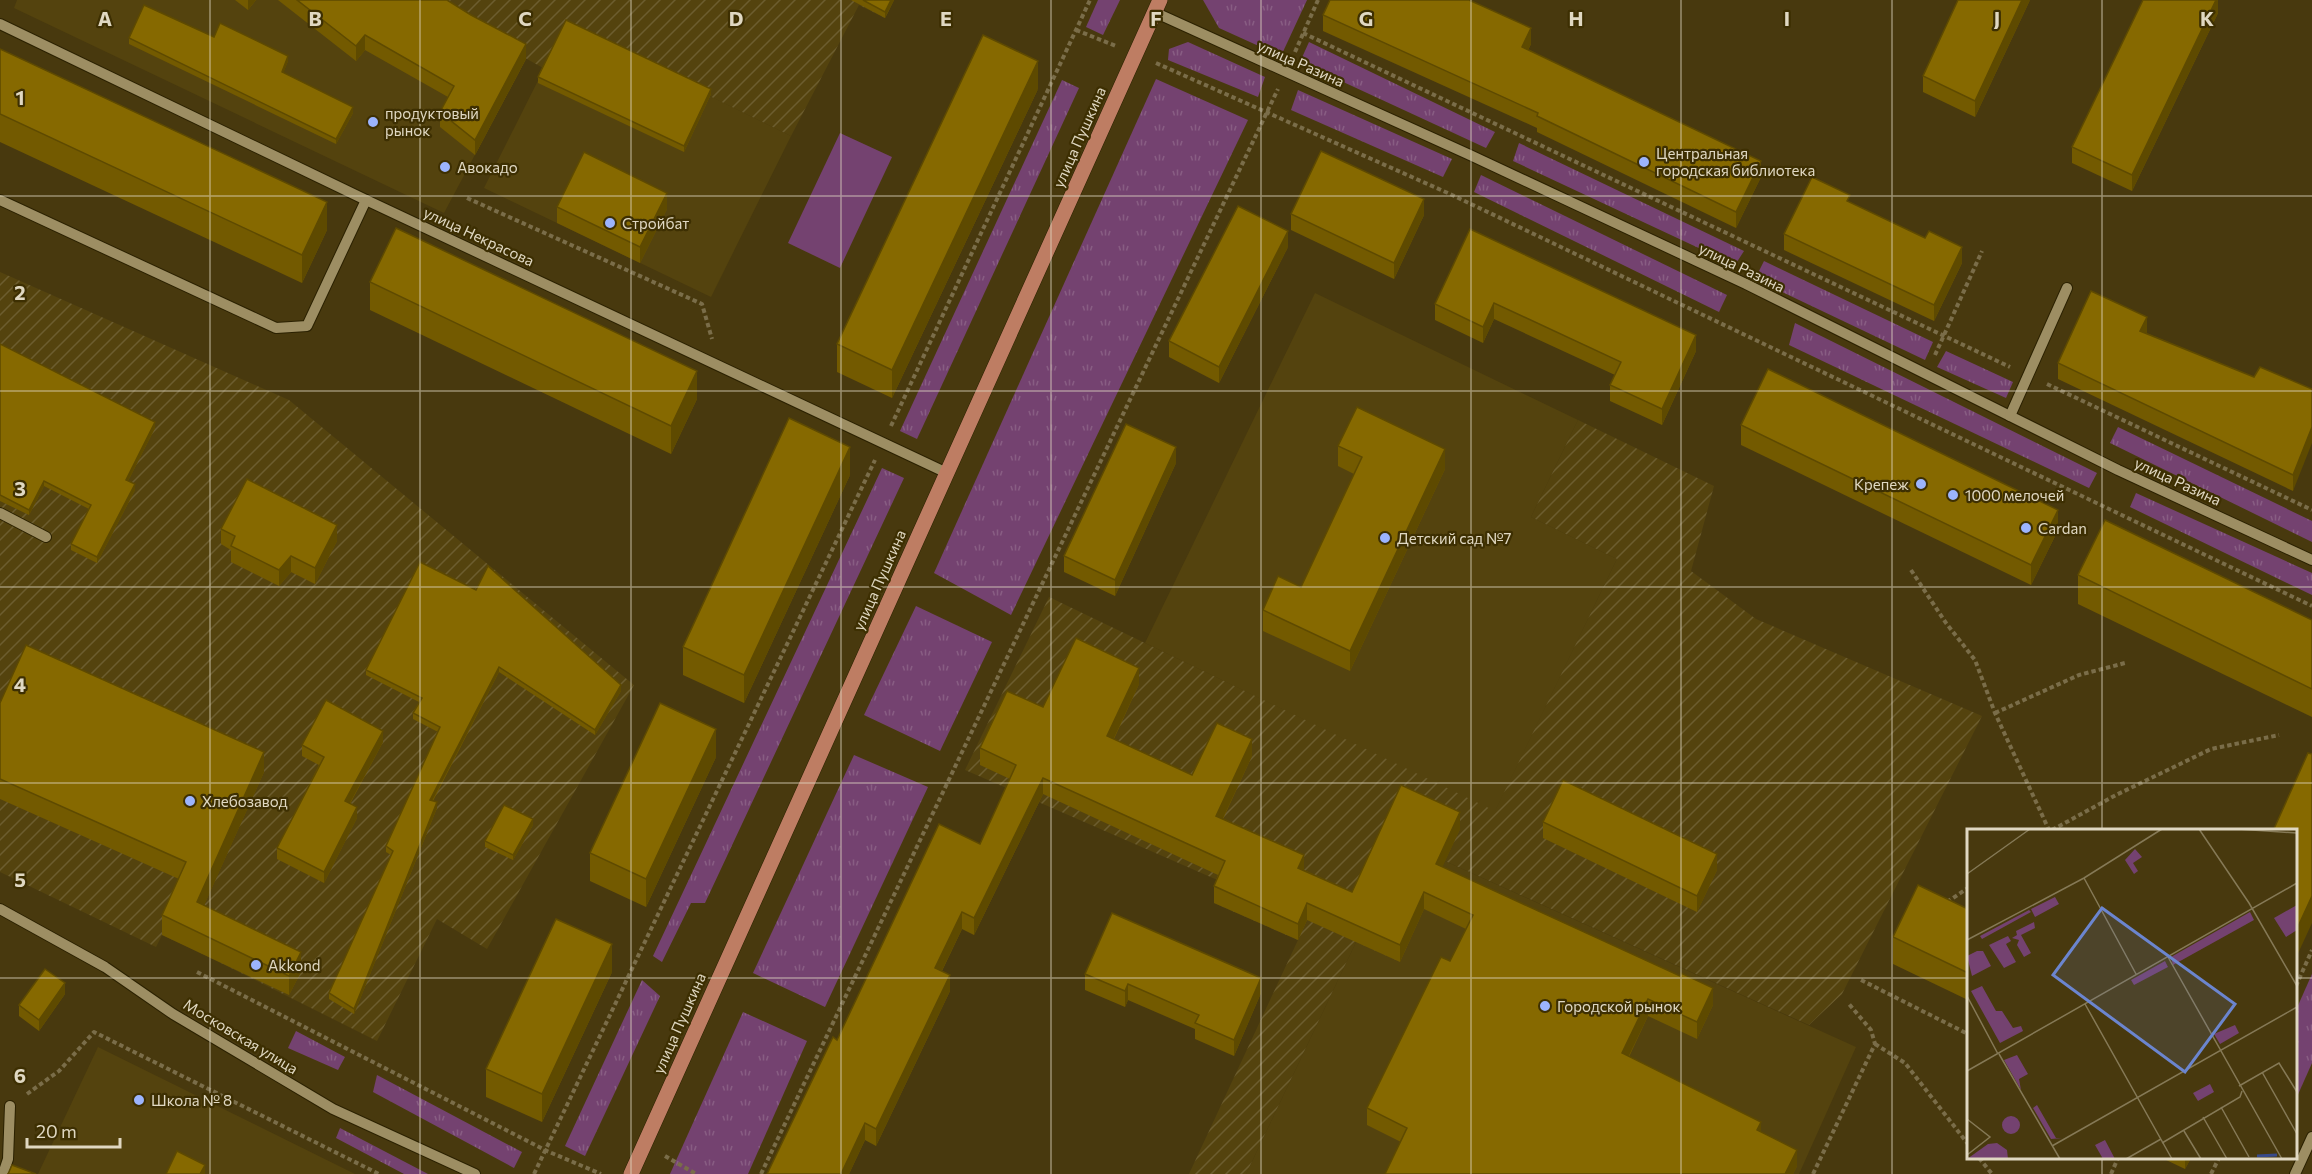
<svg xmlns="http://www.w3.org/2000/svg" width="2312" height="1174" viewBox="0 0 2312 1174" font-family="Commissioner,sans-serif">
<defs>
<pattern id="industrial-furrows" width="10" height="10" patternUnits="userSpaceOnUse" patternTransform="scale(1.5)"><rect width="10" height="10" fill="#54430e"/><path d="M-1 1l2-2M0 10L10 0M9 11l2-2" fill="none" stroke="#6c5d2f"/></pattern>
<pattern id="grass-tufts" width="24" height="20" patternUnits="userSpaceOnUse" patternTransform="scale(1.5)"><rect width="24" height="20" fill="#744270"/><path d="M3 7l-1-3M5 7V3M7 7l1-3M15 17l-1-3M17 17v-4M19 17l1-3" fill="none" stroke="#885d83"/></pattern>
</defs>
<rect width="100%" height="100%" fill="#48390e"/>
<!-- built -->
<g fill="#54430e">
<polygon points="17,0 421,0 526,59 444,213 14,8"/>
<polygon points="566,25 791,136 711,297 484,188"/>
<polygon points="1315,293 1578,420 1531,517 1617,559 1495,812 1145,643"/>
<polygon points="1445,861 1856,1047 1799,1174 1246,1174 1356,942 1400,961"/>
<polygon points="98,1047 355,1174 38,1174"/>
</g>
<!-- industrial -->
<g fill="url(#industrial-furrows)">
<polygon points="421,0 894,0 885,18 859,5 791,136 567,26 545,69"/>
<polygon points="0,272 289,400 634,685 487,949 437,919 377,1041 193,949 162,935 156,947 0,872"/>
<polygon points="1578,420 1714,486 1691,571 1756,619 1982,716 1842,994 1809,1025 1445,861 1400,962 1356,942 1246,1174 1189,1174 1298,940 1214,903 1222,882 965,770 1049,597 1495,811 1617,559 1531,517"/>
</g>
<!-- grass -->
<g fill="url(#grass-tufts)">
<polygon points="1098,0 1120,0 1103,35 1086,27"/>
<polygon points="1203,0 1307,0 1281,56 1219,28"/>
<polygon points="1188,42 1265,77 1258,97 1168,60 1169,49"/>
<polygon points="1309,42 1495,132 1486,148 1300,62"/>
<polygon points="1156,79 1248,120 1011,615 934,573"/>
<polygon points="1062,80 1079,88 917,439 900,431"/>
<polygon points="1298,90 1452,159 1443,177 1291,110"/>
<polygon points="1519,143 1744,251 1735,265 1513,161"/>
<polygon points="1481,175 1727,295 1719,312 1474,192"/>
<polygon points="1764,261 1933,342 1925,360 1755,279"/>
<polygon points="1795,323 2097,473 2089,488 1789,345"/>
<polygon points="1946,351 2013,382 2006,398 1937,367"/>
<polygon points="2118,427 2312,521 2312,542 2110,443"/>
<polygon points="882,468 904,478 705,903 691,903 662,962 653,956"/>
<polygon points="2136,493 2312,573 2312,595 2130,507"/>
<polygon points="916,606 992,642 940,751 864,715"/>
<polygon points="854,755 928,787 825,1007 753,973"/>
<polygon points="2312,974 2312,1063 2296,1099 2296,1010"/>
<polygon points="642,980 660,996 585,1156 565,1146"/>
<polygon points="743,1012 807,1041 748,1174 670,1174"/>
<polygon points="296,1031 345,1057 338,1070 288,1048"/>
<polygon points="377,1075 522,1152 514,1168 373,1092"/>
<polygon points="340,1128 428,1174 404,1174 336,1138"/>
</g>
<!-- park -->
<polygon fill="#744270" points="840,133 892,157 840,268 788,243"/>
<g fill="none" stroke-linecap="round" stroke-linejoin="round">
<defs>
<g id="minor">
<polyline points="1154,12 1470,155 1746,284 2118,470 2312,560"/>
<polyline points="0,24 366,200 947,473"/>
<polyline points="0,200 276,328 307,326 366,200"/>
<polyline points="2010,416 2067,288"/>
<polyline points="0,513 46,537"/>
<polyline points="0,909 105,967 173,1014 333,1109 475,1174"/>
<polyline points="3,1174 8,1159 10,1106"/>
<polyline points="2295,1174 2312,1137"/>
</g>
<polyline id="major" points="631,1174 1160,0"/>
</defs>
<!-- minor casing -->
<use href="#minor" stroke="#2b2101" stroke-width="12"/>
<!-- major casing -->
<use href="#major" stroke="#2b2101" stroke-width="16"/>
<!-- path -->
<g stroke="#7a6d49" stroke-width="4" stroke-dasharray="4.5 3" stroke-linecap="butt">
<polyline points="1076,30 1116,46"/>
<polyline points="1303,33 2010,367"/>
<polyline points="1295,52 1318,0"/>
<polyline points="1156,63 1450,194 2312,606"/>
<polyline points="467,198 702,304 712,339"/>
<polyline points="1935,355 1982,251"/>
<polyline points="2047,384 2312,510"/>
<polyline points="891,426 1090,0"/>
<polyline points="1911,570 1946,623 1975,660 1995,713 2049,830"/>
<polyline points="1995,713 2079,675 2125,663"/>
<polyline points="2052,830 2116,795 2211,749 2279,735"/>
<polyline points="1947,902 1968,888"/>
<polyline points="197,972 547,1151 601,1174"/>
<polyline points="1861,980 1968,1034"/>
<polyline points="2296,986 2312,950"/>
<polyline points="1875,1044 1905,1063 1968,1144"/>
<polyline points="27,1094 59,1071 94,1032 379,1174"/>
<polyline points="665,1156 696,1174"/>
<polyline points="1979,1158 1992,1174"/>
<polyline points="534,1174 875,460"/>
<polyline points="761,1174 1278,89"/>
<polyline points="1813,1174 1875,1044 1871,1030 1849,1004"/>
<polyline points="2111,1174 2118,1158"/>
<polyline points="2211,1174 2219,1158"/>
</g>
<!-- minor -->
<use href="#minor" stroke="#9d8e63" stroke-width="10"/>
<!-- major -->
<use href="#major" stroke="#be7d63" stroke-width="15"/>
</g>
<!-- wall -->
<g fill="#735a00">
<polygon points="235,0 256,0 248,10"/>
<polygon points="278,0 447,0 526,59 475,155 440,127 440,112 448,97 365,50 356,61"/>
<polygon points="851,0 894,0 885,18"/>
<polygon points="2030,0 1975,117 1923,92 1923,76"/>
<polygon points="2218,0 2218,13 2132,191 2072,163 2072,147"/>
<polygon points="1323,15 1531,44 1528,50 1761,177 1736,228 1537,132 1537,128 1323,31"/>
<polygon points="214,37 288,61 283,73 353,113 336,144 129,44 129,38"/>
<polygon points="0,49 327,230 302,283 0,142"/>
<polygon points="538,77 711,94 684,152 538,83"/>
<polygon points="1038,89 892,398 837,372 837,344"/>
<polygon points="1850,202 1962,263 1934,321 1784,250 1784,234"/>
<polygon points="557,207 667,209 640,263 557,223"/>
<polygon points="1291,214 1424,215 1394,279 1291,230"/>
<polygon points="1470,229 1696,351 1662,425 1610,401 1610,385 1615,375 1494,319 1483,343 1435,320 1435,304"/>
<polygon points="1288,247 1219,383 1169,357 1169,341"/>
<polygon points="370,282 697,399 671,454 370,310"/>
<polygon points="2146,333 2254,377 2312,389 2293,491 2058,379 2058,363 2147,333"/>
<polygon points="0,344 155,428 128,481 135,490 97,563 71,550 71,544 89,509 44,486 29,515 0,501"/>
<polygon points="1741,425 2058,530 2031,585 1741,445"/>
<polygon points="1338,446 1445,469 1350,671 1263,631 1263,610 1301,587 1354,474 1338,466"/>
<polygon points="1176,463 1115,596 1064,572 1064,556"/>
<polygon points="850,475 744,703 683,675 683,647"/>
<polygon points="221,529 337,541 315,584 291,572 279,586 231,562 231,550 221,544"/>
<polygon points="420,562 621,691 595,735 499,672 433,801 437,808 354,1014 329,999 329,993 391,855 386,852 386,846 438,732 413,719 413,713 419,702 366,675 366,670"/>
<polygon points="2078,575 2312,620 2312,717 2078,604"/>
<polygon points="1139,684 1114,739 1192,775 1252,756 1223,819 1304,870 1352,892 1460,829 1442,867 1713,1005 1697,1039 1648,1016 1629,1057 1761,1132 1797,1166 1793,1174 1385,1174 1401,1142 1367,1125 1367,1108 1450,961 1466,929 1424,909 1400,962 1307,920 1298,940 1214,903 1214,886 1218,875 1043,794 974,935 962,929 942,971 950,991 876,1146 865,1140 849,1174 767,1174 837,1040 980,844 1010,779 980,765 980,748 1043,707"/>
<polygon points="0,703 264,772 204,905 301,972 289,995 162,935 162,915 179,879 0,799"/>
<polygon points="383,742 350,804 357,818 324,883 277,859 277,848 319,765 302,756 302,745"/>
<polygon points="716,757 646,907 590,881 590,853"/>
<polygon points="1543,822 1717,870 1697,912 1543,838"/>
<polygon points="533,825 513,860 485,847 485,841"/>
<polygon points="1968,909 1968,1000 1893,964 1893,937"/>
<polygon points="612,972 542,1122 486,1097 486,1069"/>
<polygon points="1085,974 1261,993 1234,1056 1195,1039 1195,1029 1128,1000 1125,1007 1085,990"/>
<polygon points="65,994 39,1031 19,1016 19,1005"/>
<polygon points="2162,1158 2191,1158 2185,1169"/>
</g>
<!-- shaded-wall -->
<g fill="#5e4a00">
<polygon points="248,0 256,0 248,10"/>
<polygon points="891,0 894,0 885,18 885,12"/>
<polygon points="2022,0 2030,0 1975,117 1975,101"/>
<polygon points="2216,0 2218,0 2218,13 2132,191 2132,175"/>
<polygon points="1531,28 1531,44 1522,63 1522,47"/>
<polygon points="365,35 365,50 356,61 356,46"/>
<polygon points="526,44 526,59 475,155 475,140"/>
<polygon points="288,56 288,61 282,77 282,72"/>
<polygon points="1038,61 1038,89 892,398 892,370"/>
<polygon points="711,89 711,94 684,152 684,146"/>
<polygon points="353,107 353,113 336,144 336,139"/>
<polygon points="1761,161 1761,177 1736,228 1736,212"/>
<polygon points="667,193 667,209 640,263 640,247"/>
<polygon points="1424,199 1424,215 1394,279 1394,263"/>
<polygon points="327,202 327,230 302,283 302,255"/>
<polygon points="1288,231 1288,247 1219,383 1219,367"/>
<polygon points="1962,247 1962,263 1934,321 1934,305"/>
<polygon points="1494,303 1494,319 1483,343 1483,327"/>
<polygon points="2147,317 2147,333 2140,347 2140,331"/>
<polygon points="1696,335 1696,351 1662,425 1662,409"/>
<polygon points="697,371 697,399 671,454 671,426"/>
<polygon points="155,422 155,428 126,485 126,480"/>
<polygon points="2312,427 2312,443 2293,491 2293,475"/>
<polygon points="850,447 850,475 744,703 744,675"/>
<polygon points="1176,447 1176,463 1115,596 1115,580"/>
<polygon points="1445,449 1445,469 1350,671 1350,651"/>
<polygon points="44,481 44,486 29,515 29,510"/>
<polygon points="135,484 135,490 97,563 97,557"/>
<polygon points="2058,510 2058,530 2031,585 2031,565"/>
<polygon points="337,525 337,541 315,584 315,568"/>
<polygon points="291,556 291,572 279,586 279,570"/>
<polygon points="499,667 499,672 430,805 430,800"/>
<polygon points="1139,668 1139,684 1107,753 1107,736"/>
<polygon points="621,685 621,691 595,735 595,730"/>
<polygon points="716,729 716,757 646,907 646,879"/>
<polygon points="383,731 383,742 345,812 345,801"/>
<polygon points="1252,739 1252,756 1216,833 1216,816"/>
<polygon points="264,752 264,772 197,921 197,902"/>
<polygon points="1043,778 1043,794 974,935 974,918"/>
<polygon points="437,802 437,808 354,1014 354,1009"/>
<polygon points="357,807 357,818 324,883 324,872"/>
<polygon points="1460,812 1460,829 1436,881 1436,864"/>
<polygon points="533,819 533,825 513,860 513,855"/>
<polygon points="1717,854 1717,870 1697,912 1697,896"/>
<polygon points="1304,855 1304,872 1298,868"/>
<polygon points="1424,892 1424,909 1400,962 1400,945"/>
<polygon points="2312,896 2312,923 2295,960 2295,933"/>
<polygon points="1307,903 1307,920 1298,940 1298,924"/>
<polygon points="962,912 962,929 935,985 935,968"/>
<polygon points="612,944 612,972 542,1122 542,1094"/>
<polygon points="301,952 301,972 289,995 289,976"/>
<polygon points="950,975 950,991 876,1146 876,1129"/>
<polygon points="1261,978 1261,993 1234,1056 1234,1040"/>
<polygon points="65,983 65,994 39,1031 39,1020"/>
<polygon points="1128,984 1128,1000 1125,1007 1125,991"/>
<polygon points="1713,988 1713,1005 1697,1039 1697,1022"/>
<polygon points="1648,999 1648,1016 1622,1070 1622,1053"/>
<polygon points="1761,1122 1761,1138 1757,1130"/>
<polygon points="865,1123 865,1140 849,1174 841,1174"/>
<polygon points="1797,1150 1797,1166 1793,1174 1785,1174"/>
<polygon points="2185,1158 2191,1158 2185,1169"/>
<polygon points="205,1165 205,1174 200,1174"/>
</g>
<!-- building -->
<g fill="#866900" stroke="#5e4a00" stroke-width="1.5">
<polygon points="297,0 447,0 471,15 526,44 475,140 440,112 454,86 365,35 356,46"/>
<polygon points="863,0 891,0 885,12"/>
<polygon points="1330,0 1469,0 1531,28 1522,47 1761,161 1736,212 1537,116 1538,113 1323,15"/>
<polygon points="1958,0 2022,0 1975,101 1923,76"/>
<polygon points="2143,0 2216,0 2132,175 2072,147"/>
<polygon points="144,5 214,37 220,23 288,56 282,72 353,107 336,139 129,38"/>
<polygon points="566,20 711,89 684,146 538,77"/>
<polygon points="983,35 1038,61 892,370 837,344"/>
<polygon points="0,49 327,202 302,255 0,114"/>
<polygon points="1321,151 1424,199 1394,263 1291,214"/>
<polygon points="584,152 667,193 640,247 557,207"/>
<polygon points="1812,177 1850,195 1847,201 1925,238 1929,231 1962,247 1934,305 1784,234"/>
<polygon points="1238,206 1288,231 1219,367 1169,341"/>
<polygon points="396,228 697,371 671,426 370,282"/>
<polygon points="1470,229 1696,335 1662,409 1610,385 1621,362 1494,303 1483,327 1435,304"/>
<polygon points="2091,291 2147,317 2140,331 2254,377 2260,367 2312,389 2312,427 2293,475 2058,363"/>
<polygon points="0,344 155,422 126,480 135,484 97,557 71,544 91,505 44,481 29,510 0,495"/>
<polygon points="1768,369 2058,510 2031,565 1741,425"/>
<polygon points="1357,407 1445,449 1350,651 1263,610 1278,576 1301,587 1362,457 1338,446"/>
<polygon points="789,418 850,447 744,675 683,647"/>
<polygon points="1126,424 1176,447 1115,580 1064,556"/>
<polygon points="247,479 337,525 315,568 291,556 279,570 231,546 235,536 221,529"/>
<polygon points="2105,520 2312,620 2312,689 2078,575"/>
<polygon points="420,562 476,590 488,566 621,685 595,730 499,667 430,800 437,802 354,1009 329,993 393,851 386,846 440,727 413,713 422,698 366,670"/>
<polygon points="1076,638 1139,668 1107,736 1192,775 1217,723 1252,739 1216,816 1304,855 1298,868 1352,892 1401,785 1460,812 1436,864 1680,976 1681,973 1713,988 1697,1022 1648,999 1622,1053 1761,1122 1757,1130 1797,1150 1785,1174 1385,1174 1407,1128 1367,1108 1441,957 1450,961 1473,915 1424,892 1400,945 1307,903 1298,924 1214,886 1225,861 1043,778 974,918 962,912 935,968 950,975 876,1129 865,1123 841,1174 767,1174 833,1037 837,1040 939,824 980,844 1016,765 980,748 1007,691 1043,707"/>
<polygon points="26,645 264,752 197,902 301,952 289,976 162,915 186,862 0,779 0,703"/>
<polygon points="326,700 383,731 345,801 357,807 324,872 277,848 324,757 302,745"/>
<polygon points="660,703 716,729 646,879 590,853"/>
<polygon points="2308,753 2312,754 2312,896 2295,933 2295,831 2273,831"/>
<polygon points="1563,780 1717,854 1697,896 1543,822"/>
<polygon points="504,805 533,819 513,855 485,841"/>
<polygon points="1918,885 1968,909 1968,973 1893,937"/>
<polygon points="1112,913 1261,978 1234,1040 1195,1023 1199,1015 1128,984 1125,991 1085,974"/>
<polygon points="556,919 612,944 542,1094 486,1069"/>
<polygon points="45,969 65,983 39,1020 19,1005"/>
<polygon points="177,1151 205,1165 200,1174 166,1174"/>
<polygon points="12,1165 36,1174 7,1174 8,1174"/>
</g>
<!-- grid -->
<path fill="none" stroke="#e0d8c2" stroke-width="1.5" stroke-opacity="0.55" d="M 210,0 L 210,1174M 420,0 L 420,1174M 631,0 L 631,1174M 841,0 L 841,1174M 1051,0 L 1051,1174M 1261,0 L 1261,1174M 1471,0 L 1471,1174M 1681,0 L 1681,1174M 1892,0 L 1892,1174M 2102,0 L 2102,830M 0,196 L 2312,196M 0,391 L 2312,391M 0,587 L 2312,587M 0,783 L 2312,783M 0,978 L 1968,978M 2296,978 L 2312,978M 2102,1158 L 2102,1174"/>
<!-- markers -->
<g fill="#9cb4fd" stroke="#3d2f02" stroke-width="2">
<circle cx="373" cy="122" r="6"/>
<circle cx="1644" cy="162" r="6"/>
<circle cx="445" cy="167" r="6"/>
<circle cx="610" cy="223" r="6"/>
<circle cx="1921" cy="484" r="6"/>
<circle cx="1953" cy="495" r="6"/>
<circle cx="2026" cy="528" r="6"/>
<circle cx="1385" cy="538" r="6"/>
<circle cx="190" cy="801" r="6"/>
<circle cx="256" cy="965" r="6"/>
<circle cx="1545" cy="1006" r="6"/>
<circle cx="139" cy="1100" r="6"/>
</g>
<g text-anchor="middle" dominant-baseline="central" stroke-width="4.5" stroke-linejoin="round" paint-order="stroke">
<!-- street labels -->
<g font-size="15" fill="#e0d8c2" stroke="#3d2f02">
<text transform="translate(1301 63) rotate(24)">улица Разина</text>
<text transform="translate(1079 137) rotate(-66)">улица Пушкина</text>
<text transform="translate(479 236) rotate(25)">улица Некрасова</text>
<text transform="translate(1742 267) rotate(26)">улица Разина</text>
<text transform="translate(2178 481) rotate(25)">улица Разина</text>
<text transform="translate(879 580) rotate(-66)">улица Пушкина</text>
<text transform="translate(679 1023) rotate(-66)">улица Пушкина</text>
<text transform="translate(241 1036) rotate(31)">Московская улица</text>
</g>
<!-- poi labels -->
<g font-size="15" fill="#e0d8c2" stroke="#3d2f02" text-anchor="start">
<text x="385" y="113">продуктовый<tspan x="385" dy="17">рынок</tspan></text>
<text x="1656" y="153">Центральная<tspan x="1656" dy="17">городская библиотека</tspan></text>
<text x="457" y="167">Авокадо</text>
<text x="622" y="223">Стройбат</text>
<text x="1909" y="484" text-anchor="end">Крепеж</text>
<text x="1965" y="495">1000 мелочей</text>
<text x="2038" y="528">Cardan</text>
<text x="1397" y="538">Детский сад №7</text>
<text x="202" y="801">Хлебозавод</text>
<text x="268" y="965">Akkond</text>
<text x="1557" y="1006">Городской рынок</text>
<text x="151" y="1100">Школа № 8</text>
</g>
</g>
<!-- overview -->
<g transform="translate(1967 829)">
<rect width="330" height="330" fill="#48390e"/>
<path d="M 168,20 L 175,28 L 166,34 L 171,42 L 167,45 L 158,31 ZM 88,68 L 92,75 L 68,88 L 64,80 ZM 62,81 L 64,83 L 15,110 L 13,107 ZM 283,83 L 287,91 L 206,136 L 204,128 ZM 67,93 L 68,99 L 54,106 L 64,124 L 57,128 L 50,116 L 52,111 L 45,109 L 50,106 L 49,102 ZM 41,107 L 44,112 L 39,115 L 49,133 L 37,139 L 22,116 ZM 10,122 L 16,122 L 24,137 L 5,147 L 0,127 ZM 198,132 L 201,138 L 167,156 L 164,151 ZM 268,196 L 272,204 L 253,215 L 247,205 ZM 50,226 L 61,245 L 52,250 L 54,261 L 37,231 ZM 70,276 L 89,309 L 95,309 L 84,310 L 66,279 Z" fill="#744270"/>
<path d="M 330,76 L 330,101 L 319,108 L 307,89 ZM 15,157 L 29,182 L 35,182 L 46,199 L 54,197 L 56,202 L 33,214 L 4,162 ZM 243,255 L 247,263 L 231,272 L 226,264 ZM35 296a9 9 0 1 1 18 0a9 9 0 1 1-18 0ZM 138,311 L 148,330 L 136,330 L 128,316 ZM 30,314 L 40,321 L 41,330 L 0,330 L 21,315 Z" fill="#744270"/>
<path fill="none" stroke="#384a8a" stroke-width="3" d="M 290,327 L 310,326"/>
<path fill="none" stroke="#857956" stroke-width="1.5" d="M 232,0 L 282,74 L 330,157M 271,0 L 330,4M 0,45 L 63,0M 117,49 L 169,145M 0,111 L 117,49 L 195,0M 201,128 L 315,330M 0,167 L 31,225M 118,175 L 205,330M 32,225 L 93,330M 0,242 L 330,54M 295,243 L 330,305M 272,257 L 312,234 L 330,263M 254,278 L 282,328M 236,288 L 260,330M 0,290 L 23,308 L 0,326M 217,302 L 234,330M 195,314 L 273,268 L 275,262M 85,317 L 330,178M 159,330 L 194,310"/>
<path fill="#6b85cf" fill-opacity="0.15" stroke="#6b85cf" stroke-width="3" d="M 135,79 L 268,175 L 218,243 L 86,146 Z"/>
<rect width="330" height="330" fill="none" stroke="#e0d8c2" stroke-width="3"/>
</g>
<g font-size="20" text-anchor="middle" font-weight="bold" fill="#e0d8c2" stroke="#3d2f02" stroke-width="4.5" stroke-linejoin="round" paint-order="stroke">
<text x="105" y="26">A</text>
<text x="315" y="26">B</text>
<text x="525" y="26">C</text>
<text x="736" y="26">D</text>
<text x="946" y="26">E</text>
<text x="1156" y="26">F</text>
<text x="1366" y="26">G</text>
<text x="1576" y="26">H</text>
<text x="1787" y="26">I</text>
<text x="1997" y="26">J</text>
<text x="2207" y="26">K</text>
<text x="20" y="105">1</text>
<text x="20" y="300">2</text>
<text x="20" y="496">3</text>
<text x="20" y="692">4</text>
<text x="20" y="887">5</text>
<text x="20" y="1083">6</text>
</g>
<!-- scale -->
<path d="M27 1138v9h93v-9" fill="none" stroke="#e0d8c2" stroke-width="3"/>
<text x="36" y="1138" font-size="18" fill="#e0d8c2" stroke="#3d2f02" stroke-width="4.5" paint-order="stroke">20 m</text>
</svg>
